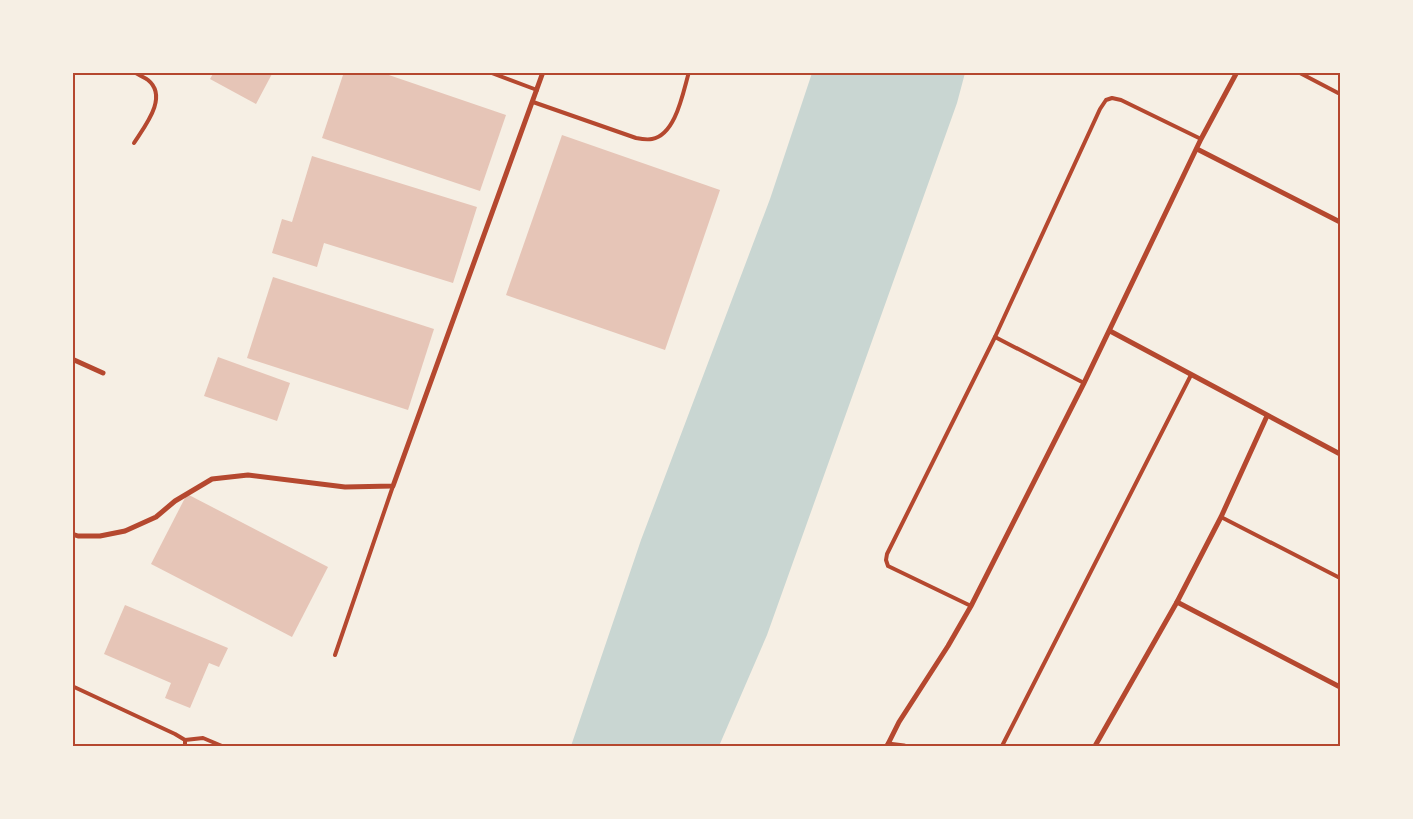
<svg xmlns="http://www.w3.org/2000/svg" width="1413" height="819" viewBox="0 0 1413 819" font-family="'Sofia Sans Condensed',sans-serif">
<rect width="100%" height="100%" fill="#f6efe4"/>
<!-- water -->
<polygon fill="#c9d6d2" points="812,73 965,73 957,103 767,635 719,746 571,746 641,540 770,199"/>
<!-- building -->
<g fill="#e6c5b7">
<polygon points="214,72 273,72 256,104 210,79"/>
<polygon points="344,72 380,72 506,115 480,191 322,138"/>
<polygon points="562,135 720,190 665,350 506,295"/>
<polygon points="312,156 477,207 453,283 324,243 317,267 272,253 282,219 292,222"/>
<polygon points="273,277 434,329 408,410 247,358"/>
<polygon points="218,357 290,383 277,421 204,396"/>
<polygon points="187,494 328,567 292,637 151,564"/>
<polygon points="125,605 228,648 219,667 209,663 190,708 165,698 171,683 104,654"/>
</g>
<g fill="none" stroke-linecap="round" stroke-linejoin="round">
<!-- service -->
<g stroke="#b5482f" stroke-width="4">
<path d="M 134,72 C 138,75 144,77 148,80 C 169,97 144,127 134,143"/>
<polyline points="489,72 537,90"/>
<polyline points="1298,72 1340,94"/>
<path d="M 533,102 L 636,138 C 641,139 647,140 652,139 C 676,135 683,92 689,72"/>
<polyline points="995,337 1084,383"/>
<polyline points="1221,517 1340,578"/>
<polyline points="971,606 888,566 886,560 887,554 995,337 1100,109 1106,100 1112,98 1121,100 1201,139"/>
<polyline points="335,655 393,486"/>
<polyline points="72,686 175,734 185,740 185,746"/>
<polyline points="185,740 203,738 222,746"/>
<polyline points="1002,746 1191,375"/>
</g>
<!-- minor -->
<g stroke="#b5482f" stroke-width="5">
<polyline points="1197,149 1340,222"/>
<polyline points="1110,331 1340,454"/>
<polyline points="72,359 103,373"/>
<polyline points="72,534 78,536 100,536 125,531 156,517 175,501 212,479 248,475 345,487 393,486 543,72"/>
<polyline points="1177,602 1340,687"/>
<polyline points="888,744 904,746"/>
<polyline points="887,746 899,722 948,646 971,606 1084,383 1201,139 1237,72"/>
<polyline points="1095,746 1177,602 1221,517 1267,416"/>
</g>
</g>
<!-- border -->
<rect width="1413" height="819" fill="none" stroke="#f6efe4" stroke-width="148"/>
<rect x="74" y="74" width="1265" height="671" fill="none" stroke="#b5482f" stroke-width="2"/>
</svg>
